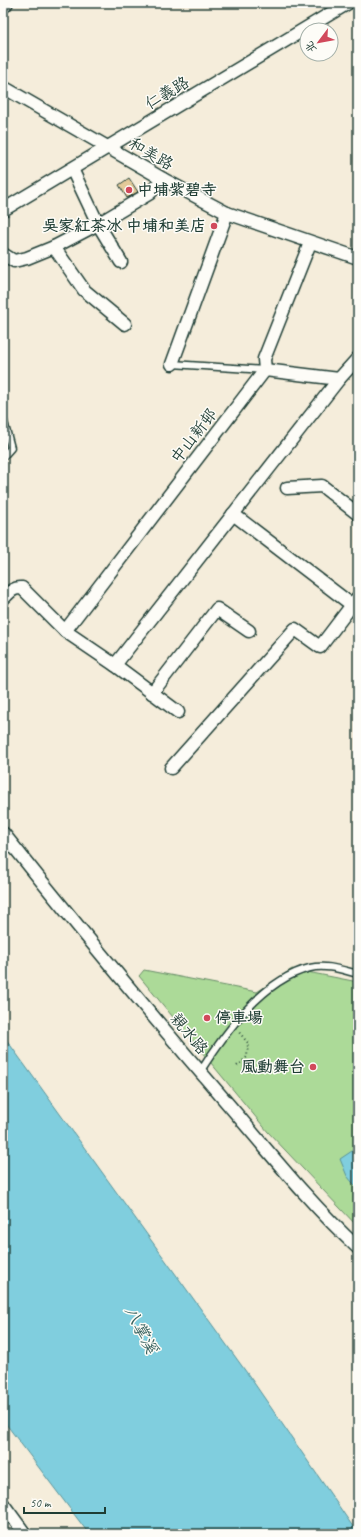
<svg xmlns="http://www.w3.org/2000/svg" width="361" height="1537" viewBox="0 0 361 1537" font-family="Caveat,'LXGW WenKai TC',sans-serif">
<rect width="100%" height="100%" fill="#f5eddb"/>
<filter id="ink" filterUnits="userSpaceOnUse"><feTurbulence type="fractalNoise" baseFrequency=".025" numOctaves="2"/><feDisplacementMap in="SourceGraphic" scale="8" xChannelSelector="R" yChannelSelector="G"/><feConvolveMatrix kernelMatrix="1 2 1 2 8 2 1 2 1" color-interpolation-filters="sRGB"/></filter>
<g filter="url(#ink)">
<!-- green -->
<polygon fill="#acda98" stroke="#668c66" points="292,969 358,982 358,1227 268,1132 139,976 144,970 257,992"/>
<!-- water -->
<g fill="#80cede" stroke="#59949a">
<polygon points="3,1035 252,1380 358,1534 89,1534 3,1420"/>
<polygon points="358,1147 358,1189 347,1176 340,1159"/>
</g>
<!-- building -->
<polygon fill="#e3ca99" stroke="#1f3d34" points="129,178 138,192 127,198 119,185"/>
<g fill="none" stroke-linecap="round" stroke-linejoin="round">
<defs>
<g id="lane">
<polyline points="172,364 265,370"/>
<polyline points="3,418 11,448 3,457"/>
<path d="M 200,1072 C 224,1034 263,979 310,968 C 326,964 342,970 358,974"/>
</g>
<g id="street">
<polyline points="3,87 163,179 227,213 358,258"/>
<polyline points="72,169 98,224 121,262"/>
<polyline points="3,210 348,3"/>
<polyline points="54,247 84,290 125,324"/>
<polyline points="3,254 14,261 27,258 54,247 98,224 150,193 163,179"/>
<polyline points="172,364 227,213"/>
<polyline points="265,370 339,379"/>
<polyline points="287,488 322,486 358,514"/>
<polyline points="233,514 352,605"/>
<path d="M 3,599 C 9,593 13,587 22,588 L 65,631 L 115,665 L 178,712"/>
<polyline points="65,631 265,370 264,359 310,243"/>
<polyline points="115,665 339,379 358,358"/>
<polyline points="152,693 217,609 249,631"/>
<polyline points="171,768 295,629 320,647 358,597"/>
<path d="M 3,833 C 76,925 151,1015 228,1104 C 270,1153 310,1204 358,1248"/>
<polyline points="3,1504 25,1534"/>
</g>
<polyline id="secondary" points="3,4 4,3"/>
</defs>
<!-- lane casing -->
<use href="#lane" stroke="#1f3d34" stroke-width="9"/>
<!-- street casing -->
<use href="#street" stroke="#1f3d34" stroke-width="15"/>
<!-- secondary casing -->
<use href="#secondary" stroke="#1f3d34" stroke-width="20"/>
<!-- path -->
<polyline stroke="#1f3d34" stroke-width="2" stroke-dasharray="1 3" stroke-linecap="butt" points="237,1066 247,1057 248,1043 238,1031"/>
<!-- lane -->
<use href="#lane" stroke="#fdfcf7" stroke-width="6"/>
<!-- street -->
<use href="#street" stroke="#fdfcf7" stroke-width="12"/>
<!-- secondary -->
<use href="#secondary" stroke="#fdfcf7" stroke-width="17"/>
</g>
</g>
<!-- markers -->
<g fill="#d1495b" stroke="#fdfcf7" stroke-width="1.5">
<circle cx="129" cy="190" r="4"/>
<circle cx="214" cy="226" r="4"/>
<circle cx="207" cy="1018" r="4"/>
<circle cx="313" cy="1067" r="4"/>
</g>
<g text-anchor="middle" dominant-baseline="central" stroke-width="3" stroke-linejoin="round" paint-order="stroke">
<!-- street labels -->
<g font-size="16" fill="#1f3d34" stroke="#fdfcf7">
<text transform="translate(167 93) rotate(-31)">仁義路</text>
<text transform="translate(151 154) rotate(30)">和美路</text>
<text transform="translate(194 436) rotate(-52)">中山新邨</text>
<text transform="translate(189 1034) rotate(50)">親水路</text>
</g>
<!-- poi labels -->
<g font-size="16" font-weight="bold" fill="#1f3d34" stroke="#fdfcf7" text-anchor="start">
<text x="137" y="190">中埔紫碧寺</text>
<text x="206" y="226" text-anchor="end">吳家紅茶冰 中埔和美店</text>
<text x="215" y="1018">停車場</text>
<text x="305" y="1067" text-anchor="end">風動舞台</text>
</g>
<!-- water labels -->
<g font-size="17" font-style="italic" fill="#37615e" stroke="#fdfcf7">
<text transform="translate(141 1330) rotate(62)">八掌溪</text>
</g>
</g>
<!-- margin -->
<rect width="361" height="1537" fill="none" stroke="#fdfcf7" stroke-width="16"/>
<rect x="8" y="8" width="345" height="1521" fill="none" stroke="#1f3d34" stroke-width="1.5" filter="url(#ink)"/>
<!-- north arrow -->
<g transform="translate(319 42) rotate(238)"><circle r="19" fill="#fdfcf7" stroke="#a4b0a9"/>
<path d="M0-3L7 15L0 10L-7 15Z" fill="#d1495b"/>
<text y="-6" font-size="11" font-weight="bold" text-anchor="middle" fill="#1f3d34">北</text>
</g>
<!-- scale -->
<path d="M24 1507v6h81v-6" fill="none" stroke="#1f3d34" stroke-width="2"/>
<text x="30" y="1507" font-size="12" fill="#1f3d34" stroke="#fdfcf7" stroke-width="3" paint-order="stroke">50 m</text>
</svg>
